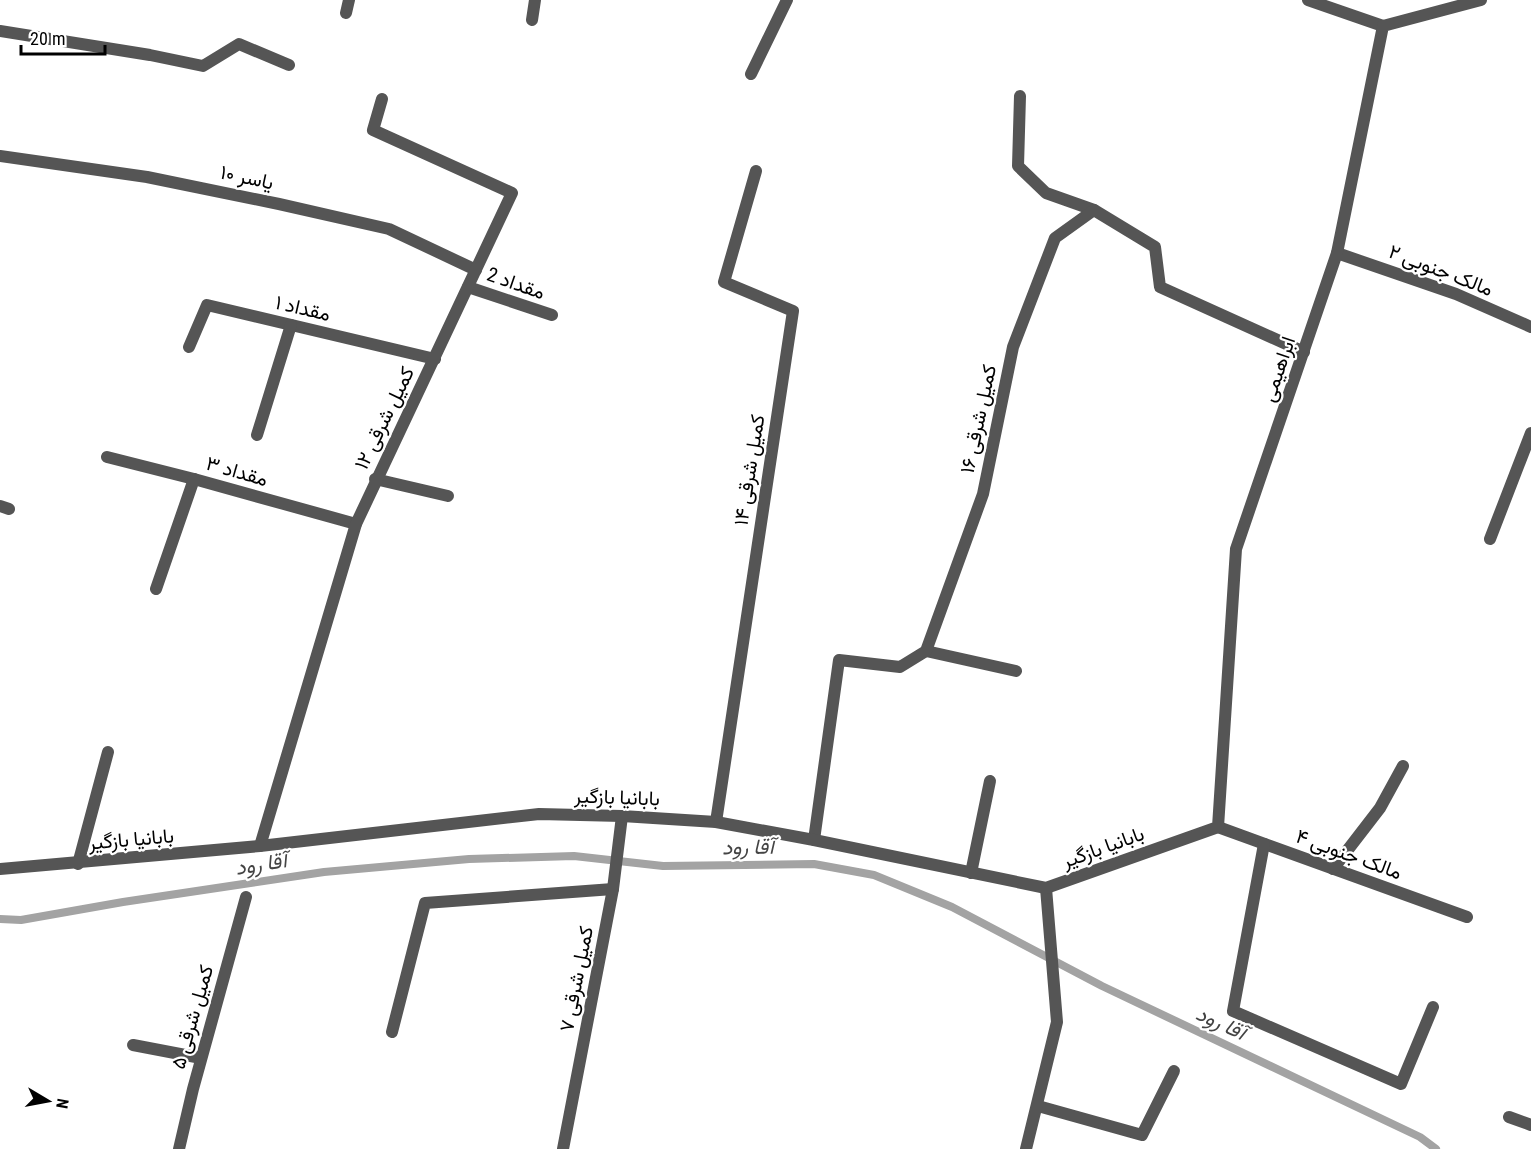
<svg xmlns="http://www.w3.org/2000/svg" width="1531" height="1149" viewBox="0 0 1531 1149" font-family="'Roboto Condensed',Vazirmatn,sans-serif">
<rect width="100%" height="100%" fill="#fff"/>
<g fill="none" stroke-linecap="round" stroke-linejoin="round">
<!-- stream -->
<polyline stroke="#a3a3a3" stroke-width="8" points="0,919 21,920 123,902 324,872 469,859 574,856 663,866 814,864 874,875 952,907 1102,986 1420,1137 1436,1149"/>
<!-- minor -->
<g stroke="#555" stroke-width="12">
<polyline points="1308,0 1383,26"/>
<polyline points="346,13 349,0"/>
<polyline points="532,20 535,0"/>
<polyline points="0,31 150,55 203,66 239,44 289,65"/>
<polyline points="751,74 787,0"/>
<polyline points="1020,96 1018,166 1046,193 1094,210"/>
<polyline points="0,156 147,177 279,204 389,229 476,270"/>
<polyline points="1337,253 1456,294 1531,327"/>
<polyline points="468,287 552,315"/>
<polyline points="189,347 207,305 435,359"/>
<polyline points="257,435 291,325"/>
<polyline points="107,457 194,479 356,524"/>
<polyline points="375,479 448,496"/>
<polyline points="0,506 9,509"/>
<polyline points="1490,539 1531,433"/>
<polyline points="156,589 194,479"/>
<polyline points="926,651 1016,671"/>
<polyline points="716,822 793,311 724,282 756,171"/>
<polyline points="1218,827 1467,917"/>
<polyline points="814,840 839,660 900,667 926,651 983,494 1013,347 1055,238 1094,210 1155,247 1160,287 1304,352"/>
<polyline points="1264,844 1233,1011 1401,1084 1433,1007"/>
<polyline points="260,846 356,524 512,193 373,130 382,99"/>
<polyline points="78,864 108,752"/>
<polyline points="1333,869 1380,808 1403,766"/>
<polyline points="971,873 990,781"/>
<polyline points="392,1032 425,903 613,889"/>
<polyline points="133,1045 201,1058"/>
<polyline points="1038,1106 1142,1135 1174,1071"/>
<polyline points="1509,1117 1531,1125"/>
<polyline points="179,1149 193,1089 246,897"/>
<polyline points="563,1149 613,889 622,816"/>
<polyline points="1026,1149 1057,1022 1046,888"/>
</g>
<!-- tertiary -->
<polyline stroke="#555" stroke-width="12" points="0,869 260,846 539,814 622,816 716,822 814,840 1046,888 1218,827 1236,549 1337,253 1383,26 1481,0"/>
</g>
<g text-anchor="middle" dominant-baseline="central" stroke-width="4.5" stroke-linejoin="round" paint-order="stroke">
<!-- street labels -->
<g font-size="20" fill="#000" stroke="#fff">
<text transform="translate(247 177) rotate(12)">یاسر ۱۰</text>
<text transform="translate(1441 270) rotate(21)">مالک جنوبی ۲</text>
<text transform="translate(516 283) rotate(19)">مقداد 2</text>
<text transform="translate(303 308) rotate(13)">مقداد ۱</text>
<text transform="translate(1278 369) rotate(-71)">ابراهیمی</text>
<text transform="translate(384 418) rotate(-64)">کمیل شرقی ۱۲</text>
<text transform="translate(978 419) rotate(-78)">کمیل شرقی ۱۶</text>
<text transform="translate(749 470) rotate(-81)">کمیل شرقی ۱۴</text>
<text transform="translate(237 471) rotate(16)">مقداد ۳</text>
<text transform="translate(617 797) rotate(2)">بابانیا بازگیر</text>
<text transform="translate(131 839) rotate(-5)">بابانیا بازگیر</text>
<text transform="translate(1103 847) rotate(-20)">بابانیا بازگیر</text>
<text transform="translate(1349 854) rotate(20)">مالک جنوبی ۴</text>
<text transform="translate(576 979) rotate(-79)">کمیل شرقی ۷</text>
<text transform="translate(192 1017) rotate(-74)">کمیل شرقی ۵</text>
</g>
<!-- water labels -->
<g font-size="21" font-style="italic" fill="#444" stroke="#fff">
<text transform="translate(748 847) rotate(-1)">آقا رود</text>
<text transform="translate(261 864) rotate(-9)">آقا رود</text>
<text transform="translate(1221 1023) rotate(25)">آقا رود</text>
</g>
</g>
<!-- north arrow -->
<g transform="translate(48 1101) rotate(100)" stroke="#ffffff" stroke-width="4.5" paint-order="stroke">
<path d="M0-4.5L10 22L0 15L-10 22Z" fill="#000000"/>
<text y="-9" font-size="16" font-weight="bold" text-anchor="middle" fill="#000000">N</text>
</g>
<!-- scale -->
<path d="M21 45v9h84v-9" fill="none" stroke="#000000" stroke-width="3"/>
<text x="30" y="45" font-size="18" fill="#000000" stroke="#ffffff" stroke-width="4.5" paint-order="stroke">20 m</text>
</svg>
